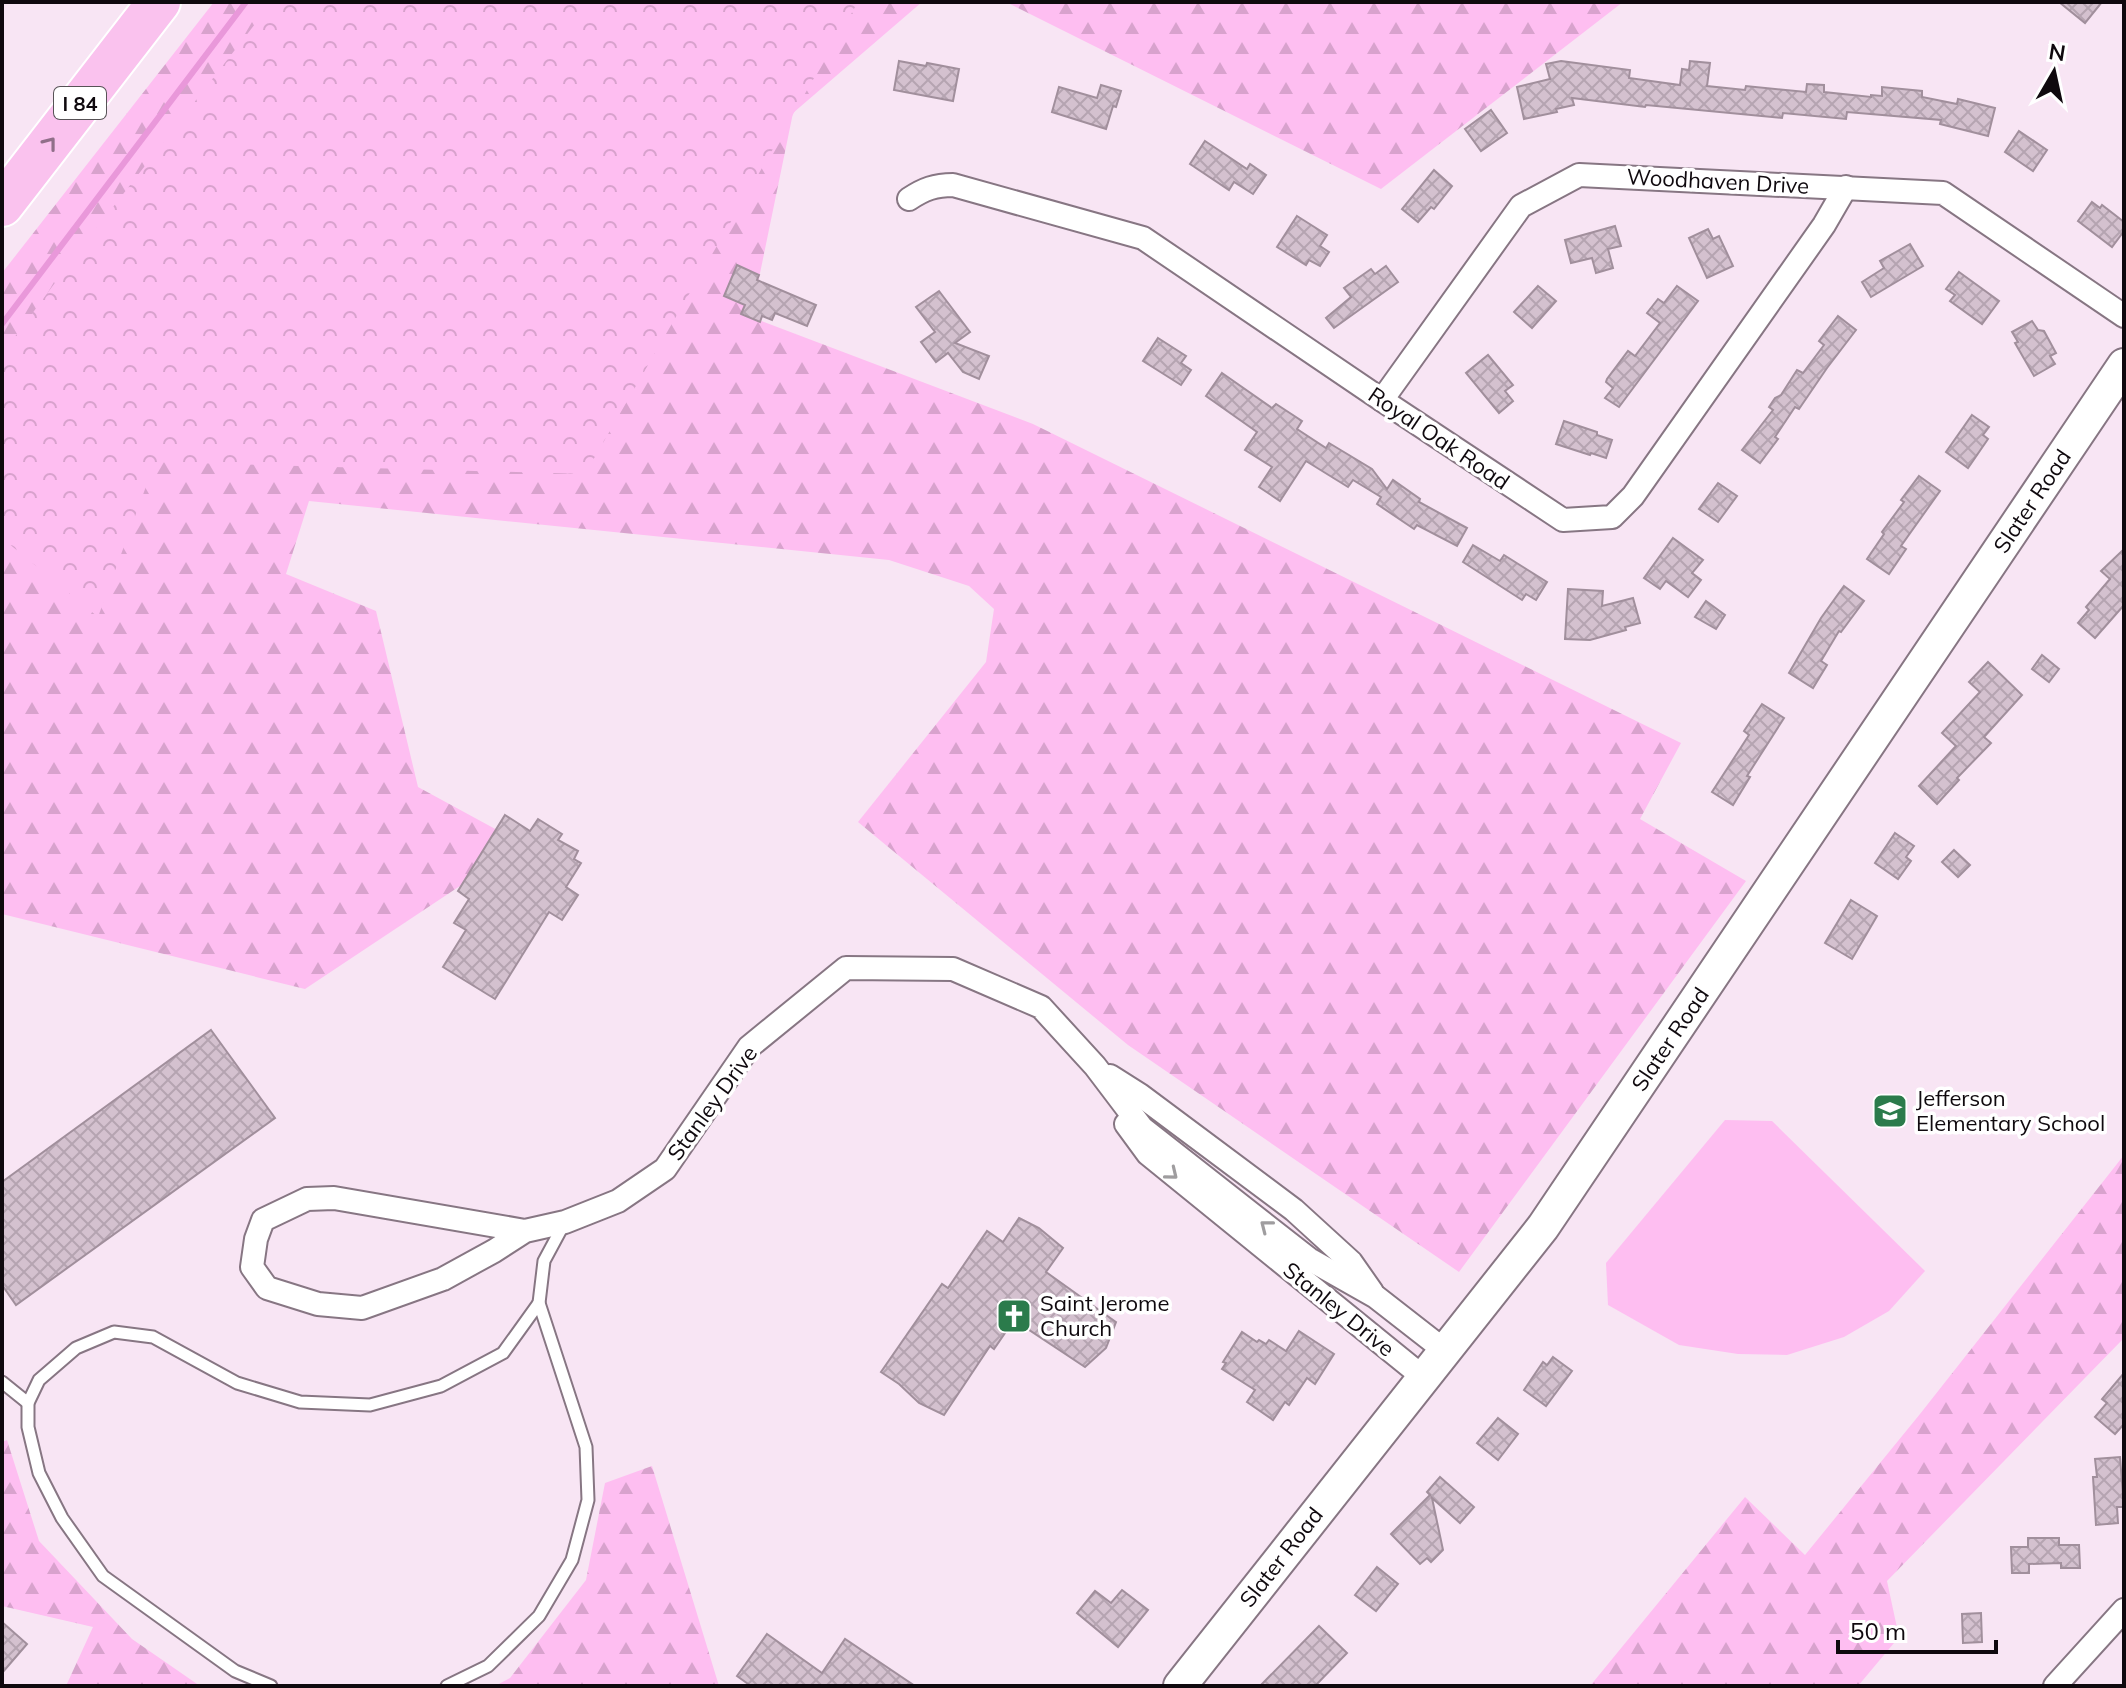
<svg xmlns="http://www.w3.org/2000/svg" width="2126" height="1688" viewBox="0 0 2126 1688" font-family="Mulish,sans-serif">
<defs>
<pattern id="forest-firs" width="22" height="20" patternUnits="userSpaceOnUse" patternTransform="scale(2)"><rect width="22" height="20" fill="#febef1"/><path d="M5 1l3.5 6h-7zM16 11l3.5 6h-7z" fill="#d8a2cd"/></pattern>
<pattern id="park-crowns" width="20" height="18" patternUnits="userSpaceOnUse" patternTransform="scale(2)"><rect width="20" height="18" fill="#febef1"/><path d="M2 6a3 3 0 1 1 6 0M12 15a3 3 0 1 1 6 0" fill="none" stroke="#d8a2cd"/></pattern>
<pattern id="building-cross-hatch" width="8" height="8" patternUnits="userSpaceOnUse" patternTransform="scale(2)"><rect width="8" height="8" fill="#d4c1cf"/><path d="M0 0l8 8M0 8l8-8" fill="none" stroke="#b5a4b1"/></pattern>
</defs>
<rect width="100%" height="100%" fill="#f8e5f4"/>
<!-- green -->
<polygon fill="#febef1" points="1725,1120 1772,1121 1925,1271 1889,1311 1844,1337 1787,1355 1738,1354 1679,1345 1608,1305 1606,1263"/>
<!-- forest -->
<g fill="url(#forest-firs)">
<polygon points="214,2 922,2 793,113 751,317 1033,424 1681,743 1640,819 1746,881 1459,1272 1128,1045 858,822 986,662 994,609 969,586 889,560 309,501 286,574 376,611 418,787 523,844 305,989 2,914 2,273"/>
<polygon points="1006,2 1623,2 1381,189"/>
<polygon points="2124,1155 2124,1338 1887,1581 1899,1637 1858,1686 1590,1686 1745,1497 1805,1555 1920,1414"/>
<polygon points="7,1440 39,1541 132,1639 200,1686 66,1686 93,1627 2,1606 2,1442"/>
<polygon points="652,1466 719,1686 495,1686 510,1678 586,1580 605,1483"/>
</g>
<!-- park -->
<polygon fill="url(#park-crowns)" points="272,2 858,2 585,474 155,462 98,617 2,538 2,354 75,256"/>
<g fill="none" stroke-linecap="round" stroke-linejoin="round">
<!-- stream -->
<polyline stroke="#e998da" stroke-width="6" points="2,324 246,2"/>
</g>
<!-- building -->
<g fill="url(#building-cross-hatch)" stroke="#a18f9c" stroke-width="2">
<polygon points="2059,2 2102,2 2085,23"/>
<polygon points="899,61 926,66 927,63 959,69 953,101 894,90"/>
<polygon points="1561,61 1630,70 1629,78 1680,85 1682,69 1689,70 1690,61 1710,63 1707,86 1745,90 1746,86 1806,92 1807,84 1824,85 1824,92 1871,97 1871,95 1882,96 1882,87 1922,91 1922,97 1957,104 1958,99 1995,108 1988,136 1940,124 1941,120 1847,112 1846,119 1783,113 1782,118 1646,105 1645,107 1572,98 1574,105 1556,109 1557,112 1524,119 1517,87 1550,79 1546,64"/>
<polygon points="1101,85 1121,91 1116,107 1113,106 1106,129 1052,112 1059,87 1097,98"/>
<polygon points="1491,110 1507,133 1481,151 1465,129"/>
<polygon points="2019,131 2047,150 2033,171 2005,152"/>
<polygon points="1205,141 1247,169 1250,164 1266,175 1253,194 1234,182 1229,190 1190,164"/>
<polygon points="1434,170 1452,186 1434,209 1431,207 1418,222 1402,209"/>
<polygon points="2092,202 2100,208 2102,205 2124,222 2124,231 2112,247 2078,221"/>
<polygon points="1297,216 1327,235 1320,246 1329,252 1320,266 1309,260 1306,265 1277,247"/>
<polygon points="1615,226 1621,246 1608,249 1613,268 1596,273 1592,258 1571,263 1565,240"/>
<polygon points="1708,229 1713,239 1719,236 1733,266 1707,278 1689,238"/>
<polygon points="1910,244 1923,266 1871,297 1862,282 1884,268 1880,261"/>
<polygon points="737,265 759,275 757,280 816,305 807,326 775,313 772,320 762,316 760,322 741,314 745,305 724,296"/>
<polygon points="1386,266 1398,282 1334,328 1326,318 1351,297 1344,288 1371,269 1375,274"/>
<polygon points="1959,272 1999,301 1982,324 1950,301 1955,295 1946,289"/>
<polygon points="1538,286 1556,301 1532,328 1514,312"/>
<polygon points="1677,286 1698,301 1619,407 1605,398 1613,388 1606,382 1607,379 1628,351 1635,356 1660,323 1647,313 1658,299 1664,303"/>
<polygon points="939,291 970,332 955,343 989,356 979,379 963,372 948,353 936,362 921,342 935,332 916,307"/>
<polygon points="1838,316 1856,330 1827,368 1799,409 1795,407 1775,437 1778,439 1760,463 1742,450 1773,410 1769,407 1775,398 1781,395 1797,370 1803,373 1824,345 1819,341"/>
<polygon points="2032,321 2038,330 2044,331 2056,353 2050,356 2055,364 2034,376 2015,343 2018,342 2012,332"/>
<polygon points="1158,338 1186,356 1181,363 1191,370 1181,385 1143,361"/>
<polygon points="1488,355 1513,385 1505,391 1513,401 1499,413 1466,373"/>
<polygon points="1222,373 1272,408 1276,404 1302,421 1297,429 1326,448 1329,443 1372,469 1387,489 1393,480 1420,499 1419,502 1467,528 1457,546 1417,525 1414,529 1377,504 1381,497 1353,480 1348,487 1306,461 1280,501 1259,487 1272,467 1245,450 1257,432 1206,396"/>
<polygon points="1972,415 1989,427 1983,435 1988,439 1968,468 1946,452"/>
<polygon points="1564,421 1597,432 1597,435 1612,440 1606,458 1591,453 1590,455 1556,444"/>
<polygon points="1919,476 1940,491 1901,546 1906,549 1889,574 1867,559 1884,534 1882,532 1904,502 1901,500"/>
<polygon points="1718,483 1737,496 1718,522 1699,509"/>
<polygon points="1673,538 1703,560 1692,573 1701,580 1688,597 1666,581 1660,589 1644,578"/>
<polygon points="1473,545 1500,561 1504,555 1547,582 1536,600 1526,594 1522,600 1463,562"/>
<polygon points="2124,549 2124,605 2095,638 2078,623 2089,610 2086,607 2110,579 2101,571"/>
<polygon points="1844,586 1864,601 1841,632 1839,631 1821,661 1827,665 1813,688 1789,673 1821,618"/>
<polygon points="1568,589 1603,591 1602,606 1633,598 1640,623 1625,627 1626,630 1590,640 1565,639"/>
<polygon points="1706,601 1725,615 1716,629 1695,617"/>
<polygon points="2042,655 2059,669 2049,682 2032,669"/>
<polygon points="1988,662 2022,695 1984,737 1991,743 1957,778 1959,780 1937,804 1919,786 1956,746 1942,733 1980,692 1969,682"/>
<polygon points="1762,704 1784,718 1747,776 1750,777 1733,805 1712,792 1749,735 1744,731"/>
<polygon points="505,815 530,831 538,819 562,834 558,840 578,851 574,859 581,863 566,887 578,895 562,920 549,912 495,999 443,967 466,930 454,923 469,899 458,891"/>
<polygon points="1895,833 1914,846 1906,857 1911,861 1898,879 1875,863"/>
<polygon points="1954,850 1970,865 1958,877 1942,862"/>
<polygon points="1851,900 1877,916 1852,959 1825,943"/>
<polygon points="211,1030 275,1118 16,1305 2,1285 2,1182"/>
<polygon points="1019,1218 1039,1228 1063,1248 1046,1272 1116,1322 1106,1348 1085,1367 1014,1320 994,1349 990,1346 944,1415 919,1403 899,1384 881,1372 942,1284 948,1288 987,1231 1003,1242"/>
<polygon points="1299,1331 1334,1354 1315,1384 1307,1378 1289,1405 1285,1402 1273,1420 1247,1402 1255,1390 1222,1369 1226,1363 1223,1362 1242,1332 1257,1342 1259,1340 1266,1344 1269,1340 1286,1351"/>
<polygon points="1553,1357 1572,1371 1546,1406 1524,1390 1543,1362 1547,1365"/>
<polygon points="2124,1373 2124,1424 2115,1434 2095,1417 2107,1403 2102,1399"/>
<polygon points="1498,1418 1518,1434 1498,1460 1477,1443"/>
<polygon points="2120,1457 2124,1507 2117,1507 2118,1523 2096,1525 2093,1477 2097,1477 2095,1459"/>
<polygon points="1440,1477 1474,1507 1460,1523 1432,1498 1443,1550 1431,1562 1427,1558 1420,1564 1391,1534 1430,1495 1427,1492"/>
<polygon points="2028,1538 2059,1538 2059,1545 2079,1545 2080,1568 2061,1568 2061,1563 2029,1564 2029,1573 2012,1573 2011,1547 2028,1547"/>
<polygon points="1377,1567 1398,1584 1376,1611 1355,1595"/>
<polygon points="1122,1590 1148,1610 1118,1647 1077,1613 1095,1591 1111,1603"/>
<polygon points="1981,1613 1982,1642 1963,1643 1962,1614"/>
<polygon points="2,1622 27,1644 2,1673"/>
<polygon points="1319,1626 1347,1653 1315,1686 1260,1686"/>
<polygon points="767,1634 822,1673 845,1639 915,1686 751,1686 737,1676"/>
</g>
<g fill="none" stroke-linecap="round" stroke-linejoin="round">
<defs>
<g id="service">
<polyline points="2,1382 28,1403"/>
<polyline points="271,1686 235,1671 103,1576 62,1518 39,1473 28,1427 28,1403 39,1380 76,1348 114,1332 153,1337 237,1383 300,1402 370,1405 441,1386 503,1353 539,1303"/>
<polyline points="447,1686 488,1666 539,1616 572,1560 588,1500 586,1447 539,1303 544,1261 565,1222"/>
</g>
<g id="minor">
<path d="M 909,199 C 924,189 935,185 953,185 L 1143,238 L 1382,400 L 1563,520 L 1612,517 L 1633,496 L 1824,225 L 1846,187"/>
<polyline points="1382,400 1521,206 1579,175 1943,193 2124,316"/>
<polyline points="1110,1076 1140,1095 1294,1210 1351,1262 1372,1292"/>
<polyline points="1126,1124 1148,1154 1423,1377"/>
<polyline points="525,1231 494,1251 443,1279 362,1308 318,1304 267,1288 252,1267 256,1239 263,1220 307,1199 334,1198 525,1231 565,1222 618,1201 665,1169 749,1047 846,968 953,969 1041,1007 1095,1066 1142,1128 1309,1259 1376,1297 1444,1350"/>
<polyline points="2055,1686 2124,1610"/>
</g>
<polyline id="secondary" points="1180,1686 1543,1227 2124,365"/>
<polyline id="motorway" points="2,205 159,2"/>
</defs>
<!-- service casing -->
<use href="#service" stroke="#877683" stroke-width="15"/>
<!-- minor casing -->
<use href="#minor" stroke="#877683" stroke-width="26"/>
<!-- secondary casing -->
<use href="#secondary" stroke="#877683" stroke-width="36"/>
<!-- motorway casing -->
<use href="#motorway" stroke="#fff" stroke-width="46"/>
<!-- service -->
<use href="#service" stroke="#fff" stroke-width="11"/>
<!-- minor -->
<use href="#minor" stroke="#fff" stroke-width="22"/>
<!-- secondary -->
<use href="#secondary" stroke="#fff" stroke-width="32"/>
<!-- motorway -->
<use href="#motorway" stroke="#fac2ee" stroke-width="42"/>
</g>
<!-- one-way arrows -->
<defs><path id="oneway-chevron" d="M-2-3.5L2.5 0L-2 3.5" fill="none" stroke-width="1.6" stroke-linecap="round" stroke-linejoin="round" transform="scale(2)"/></defs>
<use stroke="#906f89" href="#oneway-chevron" transform="translate(50 143) rotate(-52)"/>
<g stroke="#9f9d9f">
<use href="#oneway-chevron" transform="translate(1172 1174) rotate(39)"/>
<use href="#oneway-chevron" transform="translate(1266 1226) rotate(-142)"/>
</g>
<!-- icons -->
<defs>
<symbol id="school-square" viewBox="-11 -11 22 22"><rect x="-9" y="-9" width="18" height="18" rx="4" fill="#2b7b4b" stroke="#fff"/><path d="M0-5L7-2L0 1L-7-2ZM-4 1L0 2.5L4 1V4Q0 6-4 4Z" fill="#fff"/></symbol>
<symbol id="church-square" viewBox="-11 -11 22 22"><rect x="-9" y="-9" width="18" height="18" rx="4" fill="#2b7b4b" stroke="#fff"/><path d="M-1.2-6h2.4v3.5h3.3v2.4h-3.3V6h-2.4V-.1h-3.3v-2.4h3.3Z" fill="#fff"/></symbol>
</defs>
<g fill-rule="evenodd">
<use href="#school-square" x="1870" y="1091" width="40" height="40"/>
<use href="#church-square" x="994" y="1296" width="40" height="40"/>
</g>
<g text-anchor="middle" dominant-baseline="central" stroke-width="7" stroke-linejoin="round" paint-order="stroke">
<!-- shield labels -->
<rect fill="#fff" stroke="#575356" stroke-width="2" x="54" y="87" width="52" height="32" rx="6"/>
<g font-size="20" font-weight="bold" fill="#0f090e">
<text x="80" y="103">I 84</text>
</g>
<!-- street labels -->
<g font-size="22" fill="#0f090e" stroke="#fff">
<text transform="translate(1718 181) rotate(3)">Woodhaven Drive</text>
<text transform="translate(1439 438) rotate(34)">Royal Oak Road</text>
<text transform="translate(2032 501) rotate(-56)">Slater Road</text>
<text transform="translate(1670 1039) rotate(-56)">Slater Road</text>
<text transform="translate(712 1103) rotate(-54)">Stanley Drive</text>
<text transform="translate(1339 1309) rotate(39)">Stanley Drive</text>
<text transform="translate(1281 1557) rotate(-52)">Slater Road</text>
</g>
<!-- poi labels -->
<g font-size="22" fill="#0f090e" stroke="#fff" text-anchor="start">
<text x="1916" y="1098">Jefferson<tspan x="1916" dy="25">Elementary School</tspan></text>
<text x="1040" y="1303">Saint Jerome<tspan x="1040" dy="25">Church</tspan></text>
</g>
</g>
<!-- border -->
<rect width="2126" height="1688" fill="none" stroke="#0f090e" stroke-width="8"/>
<!-- north arrow -->
<g transform="translate(2054 72) rotate(9)" stroke="#ffffff" stroke-width="6" paint-order="stroke">
<path d="M0-6L14 30L0 20L-14 30Z" fill="#0f090e"/>
<text y="-12" font-size="22" font-weight="bold" text-anchor="middle" fill="#0f090e">N</text>
</g>
<!-- scale -->
<path d="M1838 1640v12h158v-12" fill="none" stroke="#0f090e" stroke-width="4"/>
<text x="1850" y="1640" font-size="24" fill="#0f090e" stroke="#ffffff" stroke-width="6" paint-order="stroke">50 m</text>
</svg>
